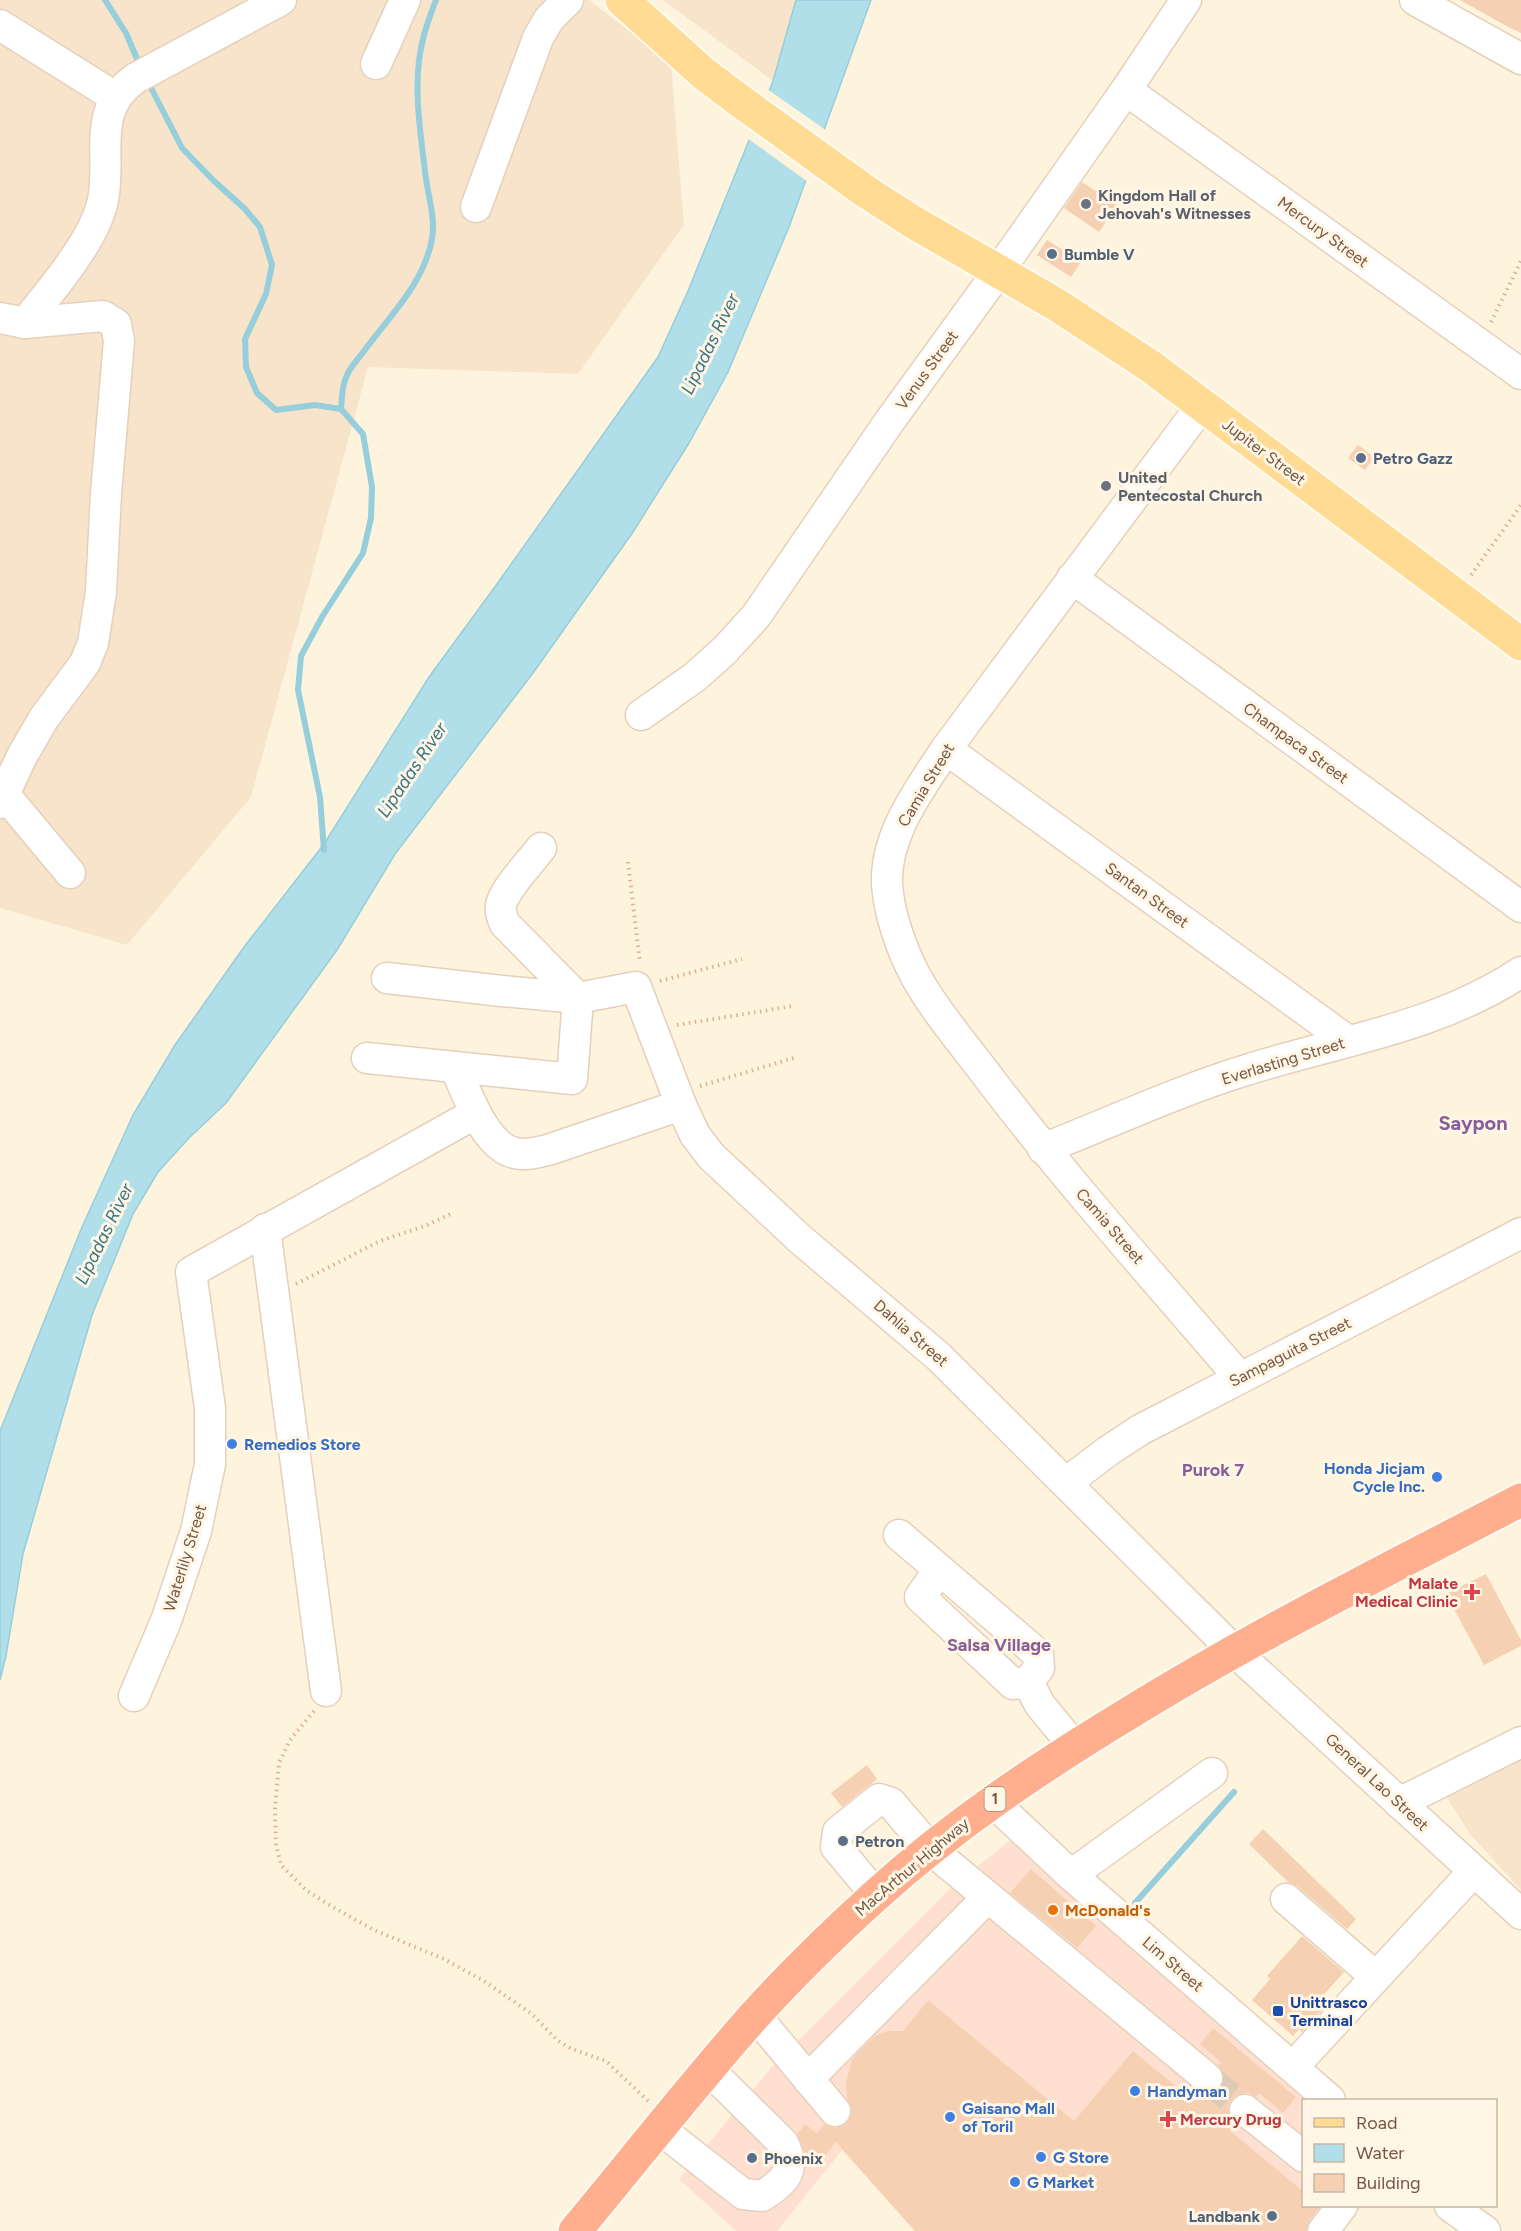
<svg xmlns="http://www.w3.org/2000/svg" width="1521" height="2231" viewBox="0 0 1521 2231" font-family="Figtree,sans-serif">
<rect width="100%" height="100%" fill="#fef3dd"/>
<!-- residential -->
<g fill="#f7e4cb">
<polygon points="0,0 589,0 671,63 684,225 578,374 368,367 251,797 127,945 0,908"/>
<polygon points="663,0 796,0 773,81"/>
<polygon points="1521,1754 1521,1890 1470,1834 1442,1790"/>
</g>
<!-- commercial -->
<polygon fill="#ffe0d0" points="1013,1838 1309,2100 1304,2100 1304,2206 1362,2206 1341,2231 915,2231 842,2150 777,2231 736,2231 679,2179 770,2069 953,1886"/>
<!-- water -->
<polygon fill="#b0dfe9" stroke="#96cedc" stroke-width="1.5" points="796,0 871,0 789,227 728,372 689,443 633,532 533,673 395,854 337,950 226,1103 189,1138 158,1172 133,1214 92,1315 23,1554 6,1656 0,1680 0,1431 82,1227 133,1115 175,1045 244,947 324,844 429,677 497,584 658,357 688,291 773,81"/>
<!-- pier -->
<polygon fill="#fef3dd" points="767,89 827,131 808,182 747,138"/>
<g fill="none" stroke-linecap="round" stroke-linejoin="round">
<!-- stream -->
<g stroke="#96cedc" stroke-width="6">
<polyline points="105,0 126,33 140,66"/>
<polyline points="147,80 182,148 213,180 245,209 260,227 272,265 266,294 245,339 246,367 257,393 276,410 315,405 341,409 363,434 372,487 371,518 363,553 322,617 301,656 298,690 320,797 324,850"/>
<path d="M 341,409 C 342,397 342,384 348,373 C 352,365 359,358 364,351 C 390,316 424,283 432,239 C 436,217 427,193 425,171 C 420,129 412,81 423,39 C 426,26 431,13 436,0"/>
<polyline points="1135,1903 1234,1792"/>
</g>
</g>
<!-- building -->
<g fill="#f6d0b2">
<polygon points="1460,0 1521,0 1521,33 1510,28"/>
<polygon points="1082,182 1117,205 1099,232 1064,208"/>
<polygon points="1047,240 1081,262 1071,277 1037,255"/>
<polygon points="1358,445 1374,457 1365,470 1348,458"/>
<polygon points="1486,1574 1521,1640 1521,1646 1484,1665 1446,1594"/>
<polygon points="867,1765 877,1779 842,1807 831,1793"/>
<polygon points="1263,1829 1356,1919 1347,1929 1297,1886 1288,1882 1249,1844"/>
<polygon points="1031,1869 1096,1926 1077,1948 1010,1893"/>
<polygon points="1302,1936 1344,1972 1317,2002 1324,2008 1302,2032 1299,2029 1293,2036 1252,2000 1270,1979 1267,1976"/>
<polygon points="928,2000 1074,2121 1133,2051 1190,2098 1196,2091 1205,2095 1214,2094 1221,2088 1224,2081 1223,2073 1218,2065 1221,2062 1200,2044 1213,2028 1296,2097 1283,2113 1259,2093 1256,2097 1247,2093 1238,2094 1231,2100 1228,2107 1229,2116 1234,2123 1229,2130 1304,2192 1304,2205 1321,2205 1309,2221 1306,2231 915,2231 836,2142 819,2163 804,2151 797,2134 805,2124 817,2133 824,2124 830,2127 837,2128 846,2124 851,2116 852,2109 847,2098 846,2082 852,2059 875,2036 888,2031 903,2031"/>
</g>
<g fill="none" stroke-linecap="round" stroke-linejoin="round">
<!-- minor-tunnel -->
<polyline stroke="#dcccb7" stroke-width="30" stroke-dasharray="30 15" stroke-linecap="butt" points="1207,2078 1245,2110"/>
<defs>
<g id="minor">
<polyline points="1415,0 1521,59"/>
<polyline points="0,25 115,97"/>
<polyline points="376,64 405,0"/>
<polyline points="1126,90 1521,374"/>
<polyline points="476,207 538,38 549,19 568,0"/>
<polyline points="0,318 25,323 103,316 116,324 119,341 106,493 101,592 93,643 85,663 44,718 22,756 0,803"/>
<path d="M 25,323 C 51,290 95,240 103,200 C 112,154 90,110 136,78 L 281,0"/>
<path d="M 1202,405 L 946,749 C 920,789 885,834 887,884 C 889,914 901,948 915,975 C 936,1013 966,1047 992,1082 C 1070,1184 1156,1280 1240,1378"/>
<polyline points="1072,578 1521,907"/>
<polyline points="641,715 695,677 725,650 756,616 889,422 998,272 1126,90 1186,0"/>
<polyline points="946,749 1348,1041"/>
<polyline points="4,794 70,873"/>
<polyline points="387,978 502,991 578,998 636,987 681,1105 695,1135 711,1156 800,1239 939,1357 1233,1650 1521,1914"/>
<path d="M 367,1058 L 572,1079 L 578,998 L 505,924 C 502,918 500,912 501,905 C 505,888 530,863 541,848"/>
<path d="M 455,1067 C 467,1093 485,1147 515,1153 C 526,1156 537,1152 548,1150 L 681,1105"/>
<path d="M 1043,1149 C 1109,1123 1176,1092 1243,1071 C 1337,1041 1437,1028 1521,972"/>
<polyline points="265,1229 326,1691"/>
<polyline points="1066,1483 1108,1451 1140,1430 1521,1233"/>
<polyline points="899,1535 1038,1654 1039,1668 1028,1682 1040,1705 1074,1746"/>
<polyline points="939,1570 920,1597 1013,1684 1028,1682"/>
<polyline points="134,1696 166,1621 196,1531 210,1464 210,1408 191,1272 476,1113"/>
<polyline points="992,1801 1071,1875 1330,2100"/>
<polyline points="1399,1803 1521,1742"/>
<polyline points="1071,1875 1212,1773"/>
<polyline points="876,1895 836,1847 838,1832 879,1799 891,1803 930,1849 1207,2078"/>
<polyline points="1286,1899 1376,1977"/>
<polyline points="755,2015 835,2111"/>
<polyline points="1293,2067 1474,1871"/>
<polyline points="808,2079 988,1897"/>
<polyline points="1245,2110 1304,2157"/>
<path d="M 660,2129 L 743,2194 L 762,2196 C 785,2182 797,2170 783,2143 L 709,2070"/>
<polyline points="1450,2206 1485,2231"/>
<polyline points="1323,2231 1342,2206"/>
</g>
<polyline id="major" points="622,0 703,73 736,98 865,191 913,222 1057,305 1150,366 1521,644"/>
<path id="highway" d="M 575,2231 C 635,2159 692,2086 754,2016 C 792,1974 833,1934 875,1896 C 952,1826 1037,1769 1126,1715 C 1254,1636 1388,1569 1521,1500"/>
</defs>
<!-- minor casing -->
<use href="#minor" stroke="#e5d0bc" stroke-width="33"/>
<!-- major casing -->
<use href="#major" stroke="#fff" stroke-width="36"/>
<!-- highway casing -->
<use href="#highway" stroke="#fff" stroke-width="36"/>
<!-- path -->
<g stroke="#dab396" stroke-width="4" stroke-dasharray="1.5 4.5" stroke-linecap="butt">
<polyline points="1491,322 1521,261"/>
<polyline points="1471,575 1521,505"/>
<polyline points="628,862 640,963"/>
<polyline points="660,981 742,959"/>
<polyline points="677,1025 793,1006"/>
<polyline points="700,1086 797,1057"/>
<polyline points="296,1284 380,1241 425,1226 453,1213"/>
<polyline points="314,1711 290,1740 279,1763 275,1809 276,1845 281,1865 306,1890 331,1906 374,1930 444,1959 484,1981 532,2014 558,2041 572,2049 606,2061 648,2101"/>
</g>
<!-- minor -->
<use href="#minor" stroke="#fff" stroke-width="30"/>
<!-- major -->
<use href="#major" stroke="#ffdb93" stroke-width="33"/>
<!-- highway -->
<use href="#highway" stroke="#ffaf8d" stroke-width="33"/>
</g>
<!-- markers -->
<g fill="#6b7280" stroke="#fff6e5" stroke-width="2">
<circle cx="1086" cy="204" r="6"/>
<circle cx="1106" cy="486" r="6"/>
</g>
<g fill="#5c6f8a" stroke="#fff6e5" stroke-width="2">
<circle cx="1052" cy="254" r="6"/>
<circle cx="1361" cy="458" r="6"/>
<circle cx="843" cy="1841" r="6"/>
<circle cx="752" cy="2158" r="6"/>
<circle cx="1272" cy="2216" r="6"/>
</g>
<g fill="#3f7fe0" stroke="#fff6e5" stroke-width="2">
<circle cx="232" cy="1444" r="6"/>
<circle cx="1437" cy="1477" r="6"/>
<circle cx="1135" cy="2091" r="6"/>
<circle cx="950" cy="2117" r="6"/>
<circle cx="1041" cy="2157" r="6"/>
<circle cx="1015" cy="2182" r="6"/>
</g>
<g fill="#e0444e" stroke="#fff6e5" stroke-width="2">
<path d="M1469 1583h6v6h6v6h-6v6h-6v-6h-6v-6h6z"/>
<path d="M1165 2110h6v6h6v6h-6v6h-6v-6h-6v-6h6z"/>
</g>
<circle fill="#e8710a" stroke="#fff6e5" stroke-width="2" cx="1053" cy="1910" r="6"/>
<rect fill="#1a4fb4" stroke="#fff6e5" stroke-width="2" x="1272" y="2005" width="12" height="12" rx="3"/>
<g text-anchor="middle" dominant-baseline="central" stroke-width="6" stroke-linejoin="round" paint-order="stroke">
<!-- shield labels -->
<rect fill="#fff6e5" stroke="#9f8774" stroke-width="1.5" x="984.5" y="1787" width="21" height="24" rx="4.5"/>
<g font-size="15" font-weight="bold" fill="#765744">
<text x="995" y="1799">1</text>
</g>
<!-- worship labels -->
<g font-size="16" font-weight="bold" fill="#5b616d" stroke="#fff6e5" text-anchor="start">
<text x="1098" y="195">Kingdom Hall of<tspan x="1098" dy="18">Jehovah's Witnesses</tspan></text>
<text x="1118" y="477">United<tspan x="1118" dy="18">Pentecostal Church</tspan></text>
</g>
<!-- street labels -->
<g font-size="16" fill="#765744" stroke="#fff6e5">
<text transform="translate(1323 232) rotate(36)">Mercury Street</text>
<text transform="translate(927 370) rotate(-54)">Venus Street</text>
<text transform="translate(1264 452) rotate(37)">Jupiter Street</text>
<text transform="translate(1296 743) rotate(36)">Champaca Street</text>
<text transform="translate(926 785) rotate(-59)">Camia Street</text>
<text transform="translate(1147 895) rotate(36)">Santan Street</text>
<text transform="translate(1283 1061) rotate(-17)">Everlasting Street</text>
<text transform="translate(1110 1226) rotate(49)">Camia Street</text>
<text transform="translate(911 1333) rotate(41)">Dahlia Street</text>
<text transform="translate(1290 1352) rotate(-27)">Sampaguita Street</text>
<text transform="translate(185 1558) rotate(-73)">Waterlily Street</text>
<text transform="translate(1377 1782) rotate(43)">General Lao Street</text>
<text transform="translate(912 1867) rotate(-40)">MacArthur Highway</text>
<text transform="translate(1173 1964) rotate(41)">Lim Street</text>
</g>
<!-- service labels -->
<g font-size="16" font-weight="bold" fill="#4e5e75" stroke="#fff6e5" text-anchor="start">
<text x="1064" y="254">Bumble V</text>
<text x="1373" y="458">Petro Gazz</text>
<text x="855" y="1841">Petron</text>
<text x="764" y="2158">Phoenix</text>
<text x="1260" y="2216" text-anchor="end">Landbank</text>
</g>
<!-- shop labels -->
<g font-size="16" font-weight="bold" fill="#366cbe" stroke="#fff6e5" text-anchor="start">
<text x="244" y="1444">Remedios Store</text>
<text x="1425" y="1468" text-anchor="end">Honda Jicjam<tspan x="1425" dy="18">Cycle Inc.</tspan></text>
<text x="1147" y="2091">Handyman</text>
<text x="962" y="2108">Gaisano Mall<tspan x="962" dy="18">of Toril</tspan></text>
<text x="1053" y="2157">G Store</text>
<text x="1027" y="2182">G Market</text>
</g>
<!-- health labels -->
<g font-size="16" font-weight="bold" fill="#be3a42" stroke="#fff6e5" text-anchor="end">
<text x="1458" y="1583">Malate<tspan x="1458" dy="18">Medical Clinic</tspan></text>
<text x="1180" y="2119" text-anchor="start">Mercury Drug</text>
</g>
<!-- food labels -->
<g font-size="16" font-weight="bold" fill="#c56008" stroke="#fff6e5" text-anchor="start">
<text x="1065" y="1910">McDonald's</text>
</g>
<!-- transit labels -->
<g font-size="16" font-weight="bold" fill="#164399" stroke="#fff6e5" text-anchor="start">
<text x="1290" y="2002">Unittrasco<tspan x="1290" dy="18">Terminal</tspan></text>
</g>
<!-- water labels -->
<g font-size="18" font-style="italic" fill="#397584" stroke="#fff6e5">
<text transform="translate(710 344) rotate(-64)">Lipadas River</text>
<text transform="translate(412 770) rotate(-56)">Lipadas River</text>
<text transform="translate(104 1234) rotate(-64)">Lipadas River</text>
</g>
<!-- neighbourhood labels -->
<g font-size="18" font-weight="bold" fill="#885e9a" stroke="#fff6e5">
<text x="1213" y="1470">Purok 7</text>
<text x="999" y="1645">Salsa Village</text>
</g>
<!-- quarter labels -->
<g font-size="20" font-weight="bold" fill="#885e9a" stroke="#fff6e5">
<text x="1473" y="1123">Saypon</text>
</g>
</g>
<!-- legend -->
<rect x="1302" y="2099" width="195" height="108" fill="#fff6e5" stroke="#c8b6a5" stroke-width="1.5"/>
<rect x="1314" y="2118" width="30" height="9" fill="#ffdb93" stroke="#c8b6a5" stroke-width="1.5"/>
<text x="1356" y="2129" font-size="18" fill="#765744">Road</text>
<rect x="1314" y="2144" width="30" height="18" fill="#b0dfe9" stroke="#c8b6a5" stroke-width="1.5"/>
<text x="1356" y="2159" font-size="18" fill="#765744">Water</text>
<rect x="1314" y="2174" width="30" height="18" fill="#f6d0b2" stroke="#c8b6a5" stroke-width="1.5"/>
<text x="1356" y="2189" font-size="18" fill="#765744">Building</text>
</svg>
